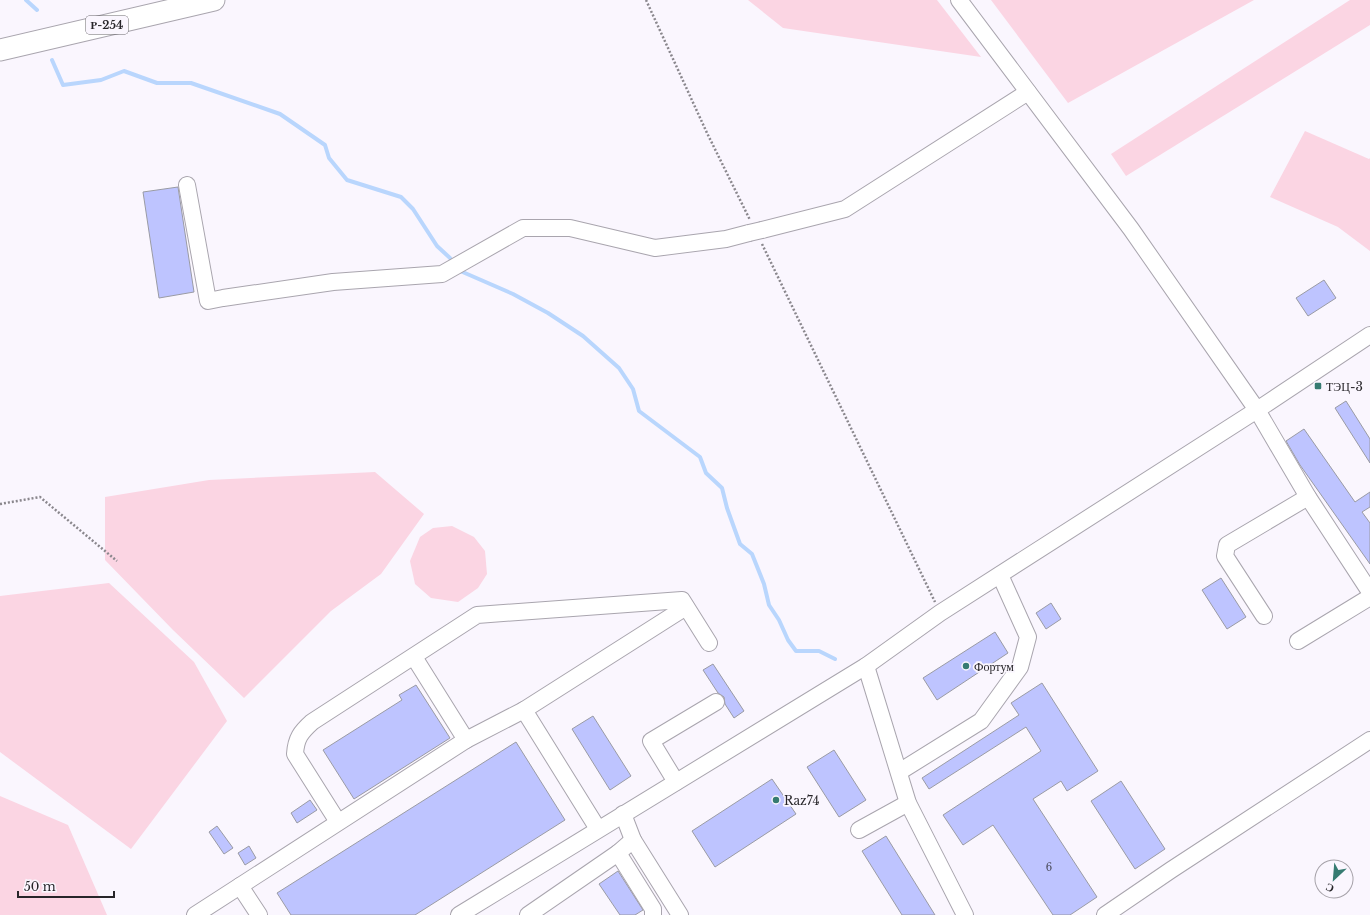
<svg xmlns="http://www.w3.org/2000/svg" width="1370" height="915" viewBox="0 0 1370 915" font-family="'Libre Baskerville',serif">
<rect width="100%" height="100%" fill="#faf6fe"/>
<!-- green -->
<g fill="#fbd5e3">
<polygon points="748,0 937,0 981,57 783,28"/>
<polygon points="991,0 1254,0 1068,103"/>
<polygon points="1350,0 1370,0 1370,25 1126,176 1111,154"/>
<polygon points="1305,131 1369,159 1370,158 1370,251 1338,227 1270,197"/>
<polygon points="375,472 424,514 381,574 331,611 244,698 173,630 105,560 105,497 209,480"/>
<polygon points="452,526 474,537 485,551 487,574 478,588 458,602 431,598 415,584 410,561 420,537 433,528"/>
<polygon points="109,583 194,662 227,721 131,849 0,752 0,596"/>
<polygon points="0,796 68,825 107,915 0,915"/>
</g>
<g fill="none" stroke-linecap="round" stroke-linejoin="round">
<!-- stream -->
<g stroke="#b9d6fd" stroke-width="4">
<polyline points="26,0 37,10"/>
<polyline points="52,60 63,85 101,80 124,71 157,83 191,83 280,114 325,145 329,158 347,180 401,197 413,209 437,246 450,258 454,264"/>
<polyline points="458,270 513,294 548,313 583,336 619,368 633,389 639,411 700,457 706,473 722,488 727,508 740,544 752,554 764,584 769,605 779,620 788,640 796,651 819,651 835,659"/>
</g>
</g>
<!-- building -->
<g fill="#bec4ff" stroke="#9a9ba4">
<polygon points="178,187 194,292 159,298 143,192"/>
<polygon points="1324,280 1336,298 1308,316 1296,298"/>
<polygon points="1346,401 1370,439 1370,463 1335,408"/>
<polygon points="1304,429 1355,502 1370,492 1370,507 1362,512 1370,523 1370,564 1300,465 1286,441"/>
<polygon points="1221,578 1246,617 1227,629 1202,590"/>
<polygon points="1051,603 1061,619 1046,629 1036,613"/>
<polygon points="995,632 1008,653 937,700 923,678"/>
<polygon points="713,664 744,711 734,718 725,704 724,697 718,693 703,670"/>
<polygon points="1042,683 1098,771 1067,791 1061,781 1033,799 1097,897 1070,915 1053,915 993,825 963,845 943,815 1041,751 1026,727 929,789 922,778 1019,715 1011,703"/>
<polygon points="416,685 450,738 354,799 323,750 402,700 399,695"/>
<polygon points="593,716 631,776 610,790 572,729"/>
<polygon points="516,742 565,820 415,915 291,915 277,893"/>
<polygon points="834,750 866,800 839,817 807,767"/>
<polygon points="772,779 796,814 715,867 692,831"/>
<polygon points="1121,781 1165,849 1135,869 1091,801"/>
<polygon points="310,800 317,810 297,823 291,813"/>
<polygon points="217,826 233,848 224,854 209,832"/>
<polygon points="886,836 935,915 902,915 862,851"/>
<polygon points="249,846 256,858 245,865 238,853"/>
<polygon points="618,871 643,910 635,915 620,915 599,884"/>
</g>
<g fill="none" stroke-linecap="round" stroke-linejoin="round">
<defs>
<g id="minor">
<polyline points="959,0 1131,229 1257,410 1308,497 1370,592"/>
<polyline points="187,185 208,301 223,298 333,282 442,274 523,228 570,228 655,248 726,239 749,233"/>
<polyline points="762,230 845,209 1028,92"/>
<polyline points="1264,616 1225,556 1227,545 1308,497"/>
<polyline points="1298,641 1370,597"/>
<polyline points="414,657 466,740"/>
<polyline points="866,666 908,803 965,915"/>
<polyline points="524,710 598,829"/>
<polyline points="899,772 981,721 1020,667 1028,637 1000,575"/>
<polyline points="676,782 651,741 716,702"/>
<polyline points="623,814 633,840 680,915"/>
<path d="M 338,822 L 295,754 C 296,738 301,732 312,722 L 477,615 L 682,600 L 709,643"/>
<polyline points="859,830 908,803"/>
<polyline points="618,853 653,909 653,915"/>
<polyline points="240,886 259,915"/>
<polyline points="195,915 466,740 524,710 686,607"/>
<polyline points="459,915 866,666 940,613 1257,410 1370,335"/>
<polyline points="528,915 618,853 633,840"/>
<polyline points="1105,915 1171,870 1370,740"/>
</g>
<polyline id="major" points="0,50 214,0"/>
</defs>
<!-- minor casing -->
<use href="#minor" stroke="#a9a5ae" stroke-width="18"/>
<!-- major casing -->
<use href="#major" stroke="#a9a5ae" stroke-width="23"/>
<!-- path -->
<g stroke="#8a878d" stroke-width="2.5" stroke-dasharray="2 2" stroke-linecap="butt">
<polyline points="646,0 707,133 750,220"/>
<polyline points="762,244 935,602"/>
<polyline points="0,504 40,497 117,561"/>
</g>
<!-- minor -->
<use href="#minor" stroke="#fff" stroke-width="16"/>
<!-- major -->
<use href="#major" stroke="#fff" stroke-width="21"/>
<defs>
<polyline id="minor-bridge" points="749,233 762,230"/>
</defs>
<!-- minor-bridge casing -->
<use href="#minor-bridge" stroke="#a9a5ae" stroke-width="18" stroke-linecap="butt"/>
<!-- minor-bridge -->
<use href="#minor-bridge" stroke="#fff" stroke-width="16"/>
</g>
<!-- markers -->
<g fill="#367b71" stroke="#faf6fe" stroke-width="1.5">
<rect x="1314" y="382" width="8" height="8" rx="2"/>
<circle cx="966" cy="666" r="4"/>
<circle cx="776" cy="800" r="4"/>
</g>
<g text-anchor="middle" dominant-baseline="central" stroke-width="3.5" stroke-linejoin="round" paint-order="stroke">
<!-- number labels -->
<g font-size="10" fill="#4d4d5e">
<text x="1049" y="867">6</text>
</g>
<!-- shield labels -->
<rect fill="#faf6fe" stroke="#666469" stroke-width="1" x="86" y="16" width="42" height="18" rx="3"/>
<g font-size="11" font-weight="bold" fill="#272529">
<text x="107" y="25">Р-254</text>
</g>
<!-- poi labels -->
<g font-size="12" fill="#272529" stroke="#faf6fe" text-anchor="start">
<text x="1326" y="386">ТЭЦ-3</text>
<text x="974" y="666">Фортум</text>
<text x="784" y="800">Raz74</text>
</g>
</g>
<!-- north arrow -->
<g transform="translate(1334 879) rotate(206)"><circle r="19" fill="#faf6fe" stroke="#a6a2a9"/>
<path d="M0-3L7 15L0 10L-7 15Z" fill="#367b71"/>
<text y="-6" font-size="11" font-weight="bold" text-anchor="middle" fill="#272529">С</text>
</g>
<!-- scale -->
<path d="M18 891v6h96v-6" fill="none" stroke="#272529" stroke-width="2"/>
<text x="24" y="891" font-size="12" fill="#272529" stroke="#faf6fe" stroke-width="3" paint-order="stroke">50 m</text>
</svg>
